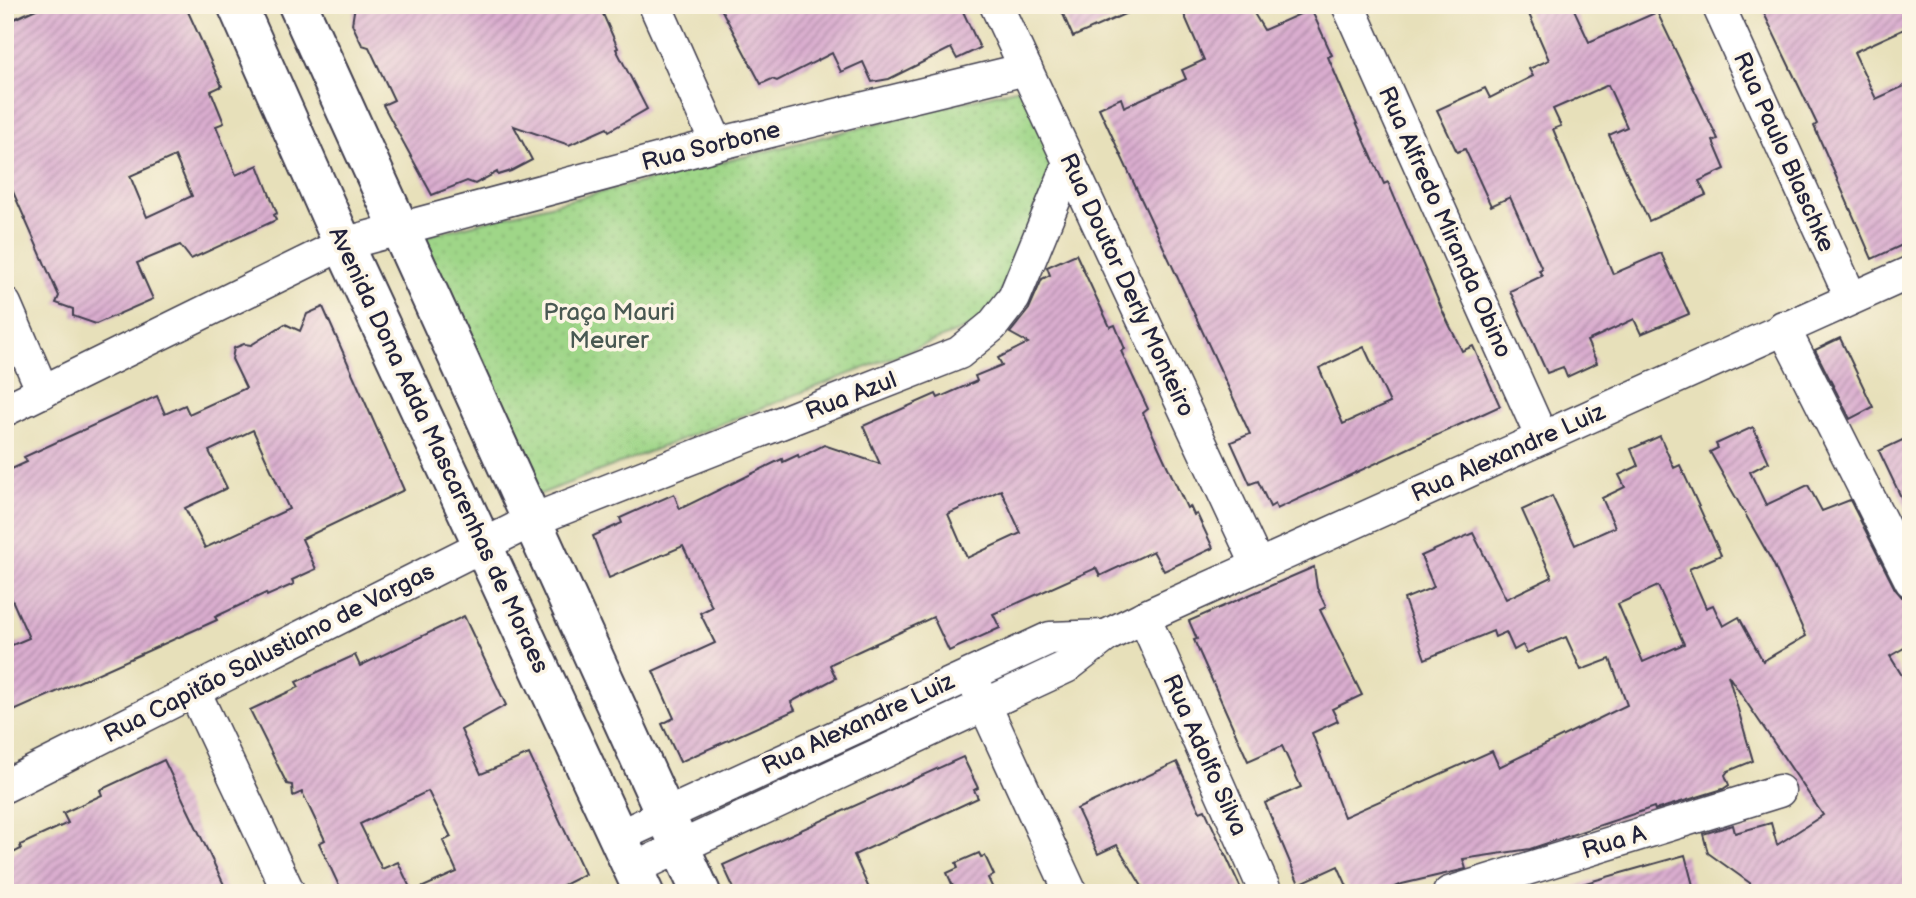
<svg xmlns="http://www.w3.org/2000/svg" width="1916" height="898" viewBox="0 0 1916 898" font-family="'Balsamiq Sans',sans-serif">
<defs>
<pattern id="park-dots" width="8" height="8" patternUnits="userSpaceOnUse" patternTransform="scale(1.75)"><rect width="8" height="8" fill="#9fd688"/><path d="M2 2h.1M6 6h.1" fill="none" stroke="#89b776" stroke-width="1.8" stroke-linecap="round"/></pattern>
<pattern id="building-hatch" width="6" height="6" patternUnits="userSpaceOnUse" patternTransform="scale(1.75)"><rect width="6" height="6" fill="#daadcf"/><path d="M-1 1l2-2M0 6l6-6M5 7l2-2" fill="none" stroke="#b08ca9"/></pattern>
</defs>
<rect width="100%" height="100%" fill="#fcf5e5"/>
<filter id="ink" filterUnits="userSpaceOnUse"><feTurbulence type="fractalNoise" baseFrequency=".0143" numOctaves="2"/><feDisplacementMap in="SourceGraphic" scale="14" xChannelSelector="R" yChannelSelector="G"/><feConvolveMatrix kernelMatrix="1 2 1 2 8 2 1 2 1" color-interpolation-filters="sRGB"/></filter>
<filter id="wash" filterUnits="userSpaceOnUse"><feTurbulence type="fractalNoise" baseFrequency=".00686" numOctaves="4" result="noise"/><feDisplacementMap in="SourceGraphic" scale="28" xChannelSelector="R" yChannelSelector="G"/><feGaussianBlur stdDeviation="1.57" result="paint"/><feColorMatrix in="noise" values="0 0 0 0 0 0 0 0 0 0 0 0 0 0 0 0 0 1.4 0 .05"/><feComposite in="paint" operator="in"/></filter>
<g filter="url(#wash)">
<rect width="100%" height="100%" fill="#e7e0ba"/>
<!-- park -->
<polygon fill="url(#park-dots)" stroke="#607c62" stroke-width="2" points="1027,86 1062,160 988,320 538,495 422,237"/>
<g id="blocks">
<!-- building -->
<g fill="url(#building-hatch)" fill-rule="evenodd">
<path d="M 45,5 L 185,5 L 222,86 L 211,91 L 224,123 L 216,126 L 236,175 L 258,165 L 277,213 L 274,215 L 276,220 L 191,259 L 180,245 L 137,263 L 153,299 L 96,324 L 73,316 L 73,309 L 56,303 L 59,296 L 10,185 L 5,187 L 5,23 ZM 175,156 L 192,196 L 147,217 L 130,176 Z"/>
<polygon points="355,5 599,5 618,48 616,49 647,109 609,131 607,128 569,145 514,126 532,160 511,171 498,175 497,172 475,184 467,181 432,195 383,105 394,100 369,47 362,45 352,24"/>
<polygon points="719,5 960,5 980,48 957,59 951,48 889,79 872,82 863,62 841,72 832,53 777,81 772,79 761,84"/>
<polygon points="1059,5 1145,5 1073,37"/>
<path d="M 1180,5 L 1249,5 L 1264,30 L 1311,9 L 1332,55 L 1328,57 L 1349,106 L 1384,184 L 1388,182 L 1443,312 L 1462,351 L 1473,346 L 1500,406 L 1277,509 L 1275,504 L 1270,507 L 1258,481 L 1250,484 L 1231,442 L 1250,434 L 1099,108 L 1121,98 L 1124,107 L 1186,79 L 1182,70 L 1204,60 ZM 1364,347 L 1390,403 L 1343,424 L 1319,368 Z"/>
<polygon points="1525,5 1572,5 1589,42 1657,12 1718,139 1713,141 1725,169 1699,181 1706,195 1649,221 1609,135 1627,127 1608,85 1553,109 1561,126 1553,129 1613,274 1661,253 1689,314 1641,334 1634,319 1587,341 1597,363 1567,377 1563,367 1547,373 1510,291 1542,276 1539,270 1542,269 1510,197 1491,206 1465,149 1457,152 1437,110 1485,88 1490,98 1533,76 1529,69 1549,60"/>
<polygon points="1760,5 1911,5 1911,26 1854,52 1876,99 1911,83 1911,241 1872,259 1814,126 1817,124"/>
<path d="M 1076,254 L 1110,327 L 1115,325 L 1125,349 L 1121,351 L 1148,409 L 1143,413 L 1164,459 L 1187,508 L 1190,506 L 1194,515 L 1197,514 L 1213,548 L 1164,571 L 1153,551 L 1100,576 L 1096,568 L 993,614 L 1000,628 L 949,651 L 933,617 L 833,663 L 830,665 L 836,678 L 791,702 L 795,710 L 680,762 L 662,724 L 674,718 L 653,671 L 715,643 L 700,613 L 712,607 L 683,546 L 609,578 L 593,536 L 622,523 L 620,518 L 674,494 L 680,509 L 782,459 L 783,462 L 798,455 L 799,458 L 824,445 L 880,464 L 863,426 L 936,394 L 938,398 L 977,381 L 975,376 L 1002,365 L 998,358 L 1028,343 L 1010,333 L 1029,309 L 1042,279 L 1050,275 L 1047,267 ZM 1001,490 L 1021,533 L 967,558 L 948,514 Z"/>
<path d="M 323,307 L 404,490 L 302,539 L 316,569 L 292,580 L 294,584 L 267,596 L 266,593 L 215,617 L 217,620 L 5,715 L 5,648 L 29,638 L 5,584 L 5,472 L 27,462 L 24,457 L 157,396 L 165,414 L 185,405 L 189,414 L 246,388 L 232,359 L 234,348 L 244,344 L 251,345 L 285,324 L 300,331 L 307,314 ZM 253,430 L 289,509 L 205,548 L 185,508 L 227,488 L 209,451 Z"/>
<polygon points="1840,338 1873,407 1850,419 1815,350"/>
<path d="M 1753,427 L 1769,462 L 1750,472 L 1766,505 L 1808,485 L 1822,511 L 1850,500 L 1895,589 L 1902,597 L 1911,599 L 1911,644 L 1890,656 L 1911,690 L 1911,893 L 1752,893 L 1750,883 L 1708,853 L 1703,834 L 1733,825 L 1735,833 L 1771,823 L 1777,845 L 1823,815 L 1728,675 L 1753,761 L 1728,771 L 1725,775 L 1729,785 L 1723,789 L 1655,810 L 1654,807 L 1530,849 L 1463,859 L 1466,869 L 1402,884 L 1383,893 L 1350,893 L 1338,866 L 1299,884 L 1265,803 L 1301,787 L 1282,746 L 1248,761 L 1194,640 L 1197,639 L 1189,621 L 1314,567 L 1317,588 L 1326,607 L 1320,610 L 1362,695 L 1332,709 L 1338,721 L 1312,733 L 1344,817 L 1492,751 L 1499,767 L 1627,705 L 1610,659 L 1581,670 L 1566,637 L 1527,653 L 1523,645 L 1514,650 L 1506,632 L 1495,637 L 1493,631 L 1425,659 L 1404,599 L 1434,587 L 1421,556 L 1473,533 L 1506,599 L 1552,577 L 1522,510 L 1552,496 L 1575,545 L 1615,527 L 1602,498 L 1625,487 L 1619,475 L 1638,466 L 1631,449 L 1660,436 L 1674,468 L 1680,465 L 1721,555 L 1689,569 L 1706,608 L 1713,605 L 1723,626 L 1739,617 L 1763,661 L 1806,636 L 1773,563 L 1710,452 L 1718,448 L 1716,444 ZM 1658,586 L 1684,644 L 1643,662 L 1618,604 Z"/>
<polygon points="1911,436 1911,518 1879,451"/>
<path d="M 464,616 L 506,705 L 461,730 L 481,774 L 529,754 L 585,874 L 550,892 L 535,887 L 522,893 L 329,893 L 340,888 L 319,843 L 325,840 L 302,792 L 293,796 L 292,785 L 287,784 L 250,710 L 299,687 L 296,682 L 355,655 L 360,666 ZM 428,791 L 451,837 L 443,841 L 457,872 L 412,892 L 398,862 L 382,869 L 360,824 Z"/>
<polygon points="963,757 978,788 974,790 978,798 854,855 871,893 736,893 723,865"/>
<polygon points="164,760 228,893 5,893 5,857 21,849 20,845 68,823 63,813 102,795 100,790"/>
<polygon points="1177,762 1200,812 1205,810 1243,893 1146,893 1117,845 1098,854 1077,809"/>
<polygon points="979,853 981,857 985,856 994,875 988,878 995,893 956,893 947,873 958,868 956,863"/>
<polygon points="1685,855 1695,893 1576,893 1575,886"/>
</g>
</g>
</g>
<g filter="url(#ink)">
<use href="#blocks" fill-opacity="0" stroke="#403e4e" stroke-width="2"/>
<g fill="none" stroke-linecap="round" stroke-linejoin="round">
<defs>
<g id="minor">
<polyline points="655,5 717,144"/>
<polyline points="996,5 1257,564"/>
<polyline points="1348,5 1542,438"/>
<polyline points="1718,5 1851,298"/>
<polyline points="5,304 43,392"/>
<polyline points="1783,327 1911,581"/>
<polyline points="5,410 343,244 717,144 1026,69"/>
<polyline points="1144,617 1266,893"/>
<polyline points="976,686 1071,893"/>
<polyline points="195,693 289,893"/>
<polyline points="5,786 533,520 959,353 992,326 1014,298 1070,162"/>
<polyline points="617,837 1050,638 1106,636"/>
<polyline points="633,869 1066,667 1106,636 1144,617 1911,272"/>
<polyline points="1449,893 1779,791"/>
</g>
<g id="major">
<polyline points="237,5 343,244 644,893"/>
<polyline points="298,5 701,893"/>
</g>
</defs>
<!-- minor casing -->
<use href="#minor" stroke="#403e4e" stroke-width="35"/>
<!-- major casing -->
<use href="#major" stroke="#403e4e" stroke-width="42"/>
<!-- minor -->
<use href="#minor" stroke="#fff" stroke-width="32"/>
<!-- major -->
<use href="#major" stroke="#fff" stroke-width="38"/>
</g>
</g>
<g text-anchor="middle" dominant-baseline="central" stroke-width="7" stroke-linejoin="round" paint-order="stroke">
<!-- street labels -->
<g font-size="24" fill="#22223b" stroke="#fcf5e5">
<text transform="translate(711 146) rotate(-14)">Rua Sorbone</text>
<text transform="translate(1784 152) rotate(66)">Rua Paulo Blaschke</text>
<text transform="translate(1445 222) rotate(66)">Rua Alfredo Miranda Obino</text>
<text transform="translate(1127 285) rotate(65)">Rua Doutor Derly Monteiro</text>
<text transform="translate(851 396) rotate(-21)">Rua Azul</text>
<text transform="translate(439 450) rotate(65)">Avenida Dona Adda Mascarenhas de Moraes</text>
<text transform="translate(1508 453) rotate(-24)">Rua Alexandre Luiz</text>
<text transform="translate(269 653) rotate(-27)">Rua Capitão Salustiano de Vargas</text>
<text transform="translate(858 724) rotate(-25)">Rua Alexandre Luiz</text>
<text transform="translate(1205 755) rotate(66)">Rua Adolfo Silva</text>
<text transform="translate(1614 842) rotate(-17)">Rua A</text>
</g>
<!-- park labels -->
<g font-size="24" fill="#485852" stroke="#fcf5e5">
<text x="609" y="312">Praça Mauri<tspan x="609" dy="28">Meurer</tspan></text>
</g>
</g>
<!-- margin -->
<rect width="1916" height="898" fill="none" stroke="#fcf5e5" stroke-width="28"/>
</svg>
